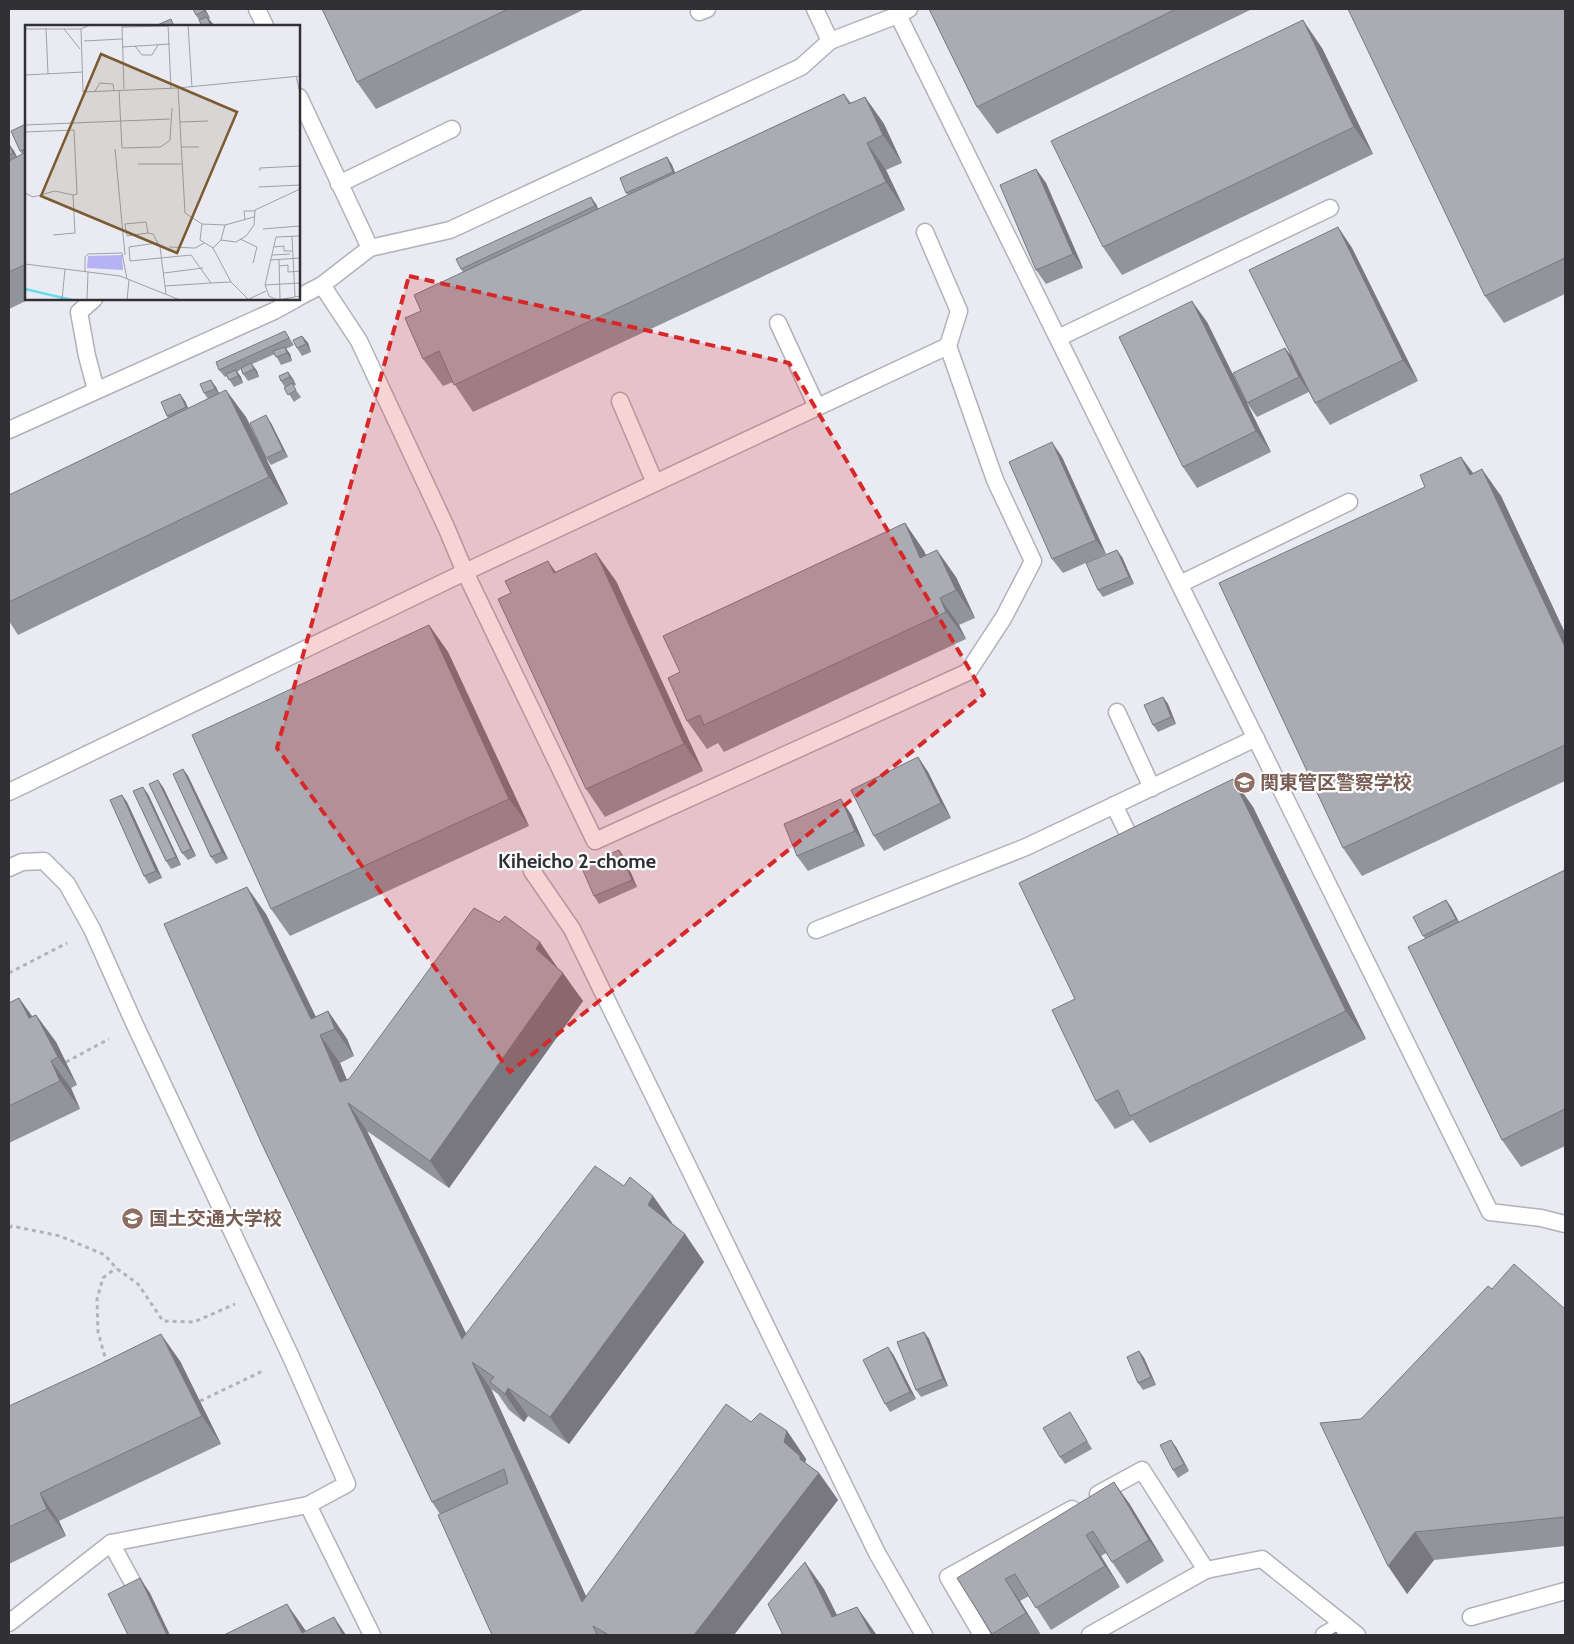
<svg xmlns="http://www.w3.org/2000/svg" width="1574" height="1644" viewBox="0 0 1574 1644" font-family="Cabin,'Noto Sans JP',sans-serif">
<rect width="100%" height="100%" fill="#eaeaf3"/>
<g fill="none" stroke-linecap="round" stroke-linejoin="round">
<defs>
<g id="service">
<polyline points="257,9 265,26"/>
<polyline points="815,9 830,41"/>
<polyline points="909,9 898,15 1490,1212 1541,1218 1565,1224"/>
<polyline points="699,12 707,9"/>
<polyline points="299,97 370,248"/>
<polyline points="339,184 452,129"/>
<polyline points="322,285 359,341 446,527 465,572 595,841 968,672 1004,617 1033,561 995,480 948,346 959,311 925,232"/>
<polyline points="299,297 322,285 370,248 450,230 801,67 830,41 898,15"/>
<polyline points="94,299 79,312 87,356 96,390"/>
<polyline points="778,323 817,407"/>
<polyline points="1058,338 1330,208"/>
<polyline points="620,401 655,483"/>
<polyline points="9,430 274,311 296,299"/>
<polyline points="1180,584 1349,502"/>
<polyline points="1117,712 1152,788"/>
<polyline points="9,792 465,572 948,346"/>
<polyline points="1114,805 1136,850"/>
<polyline points="9,868 22,862 44,861 67,884 92,929 135,1025 291,1357 347,1484 308,1505 111,1543 9,1623"/>
<polyline points="532,871 572,929 877,1553 924,1635"/>
<polyline points="816,930 1026,847 1256,738"/>
<polyline points="1098,1494 1142,1470 1206,1570 1262,1559 1357,1635"/>
<polyline points="308,1505 372,1635"/>
<polyline points="111,1543 135,1587"/>
<polyline points="1471,1617 1565,1591"/>
<polyline points="982,1635 948,1577 1072,1509"/>
<polyline points="1090,1635 1206,1570"/>
<polyline points="1324,1635 1343,1624"/>
</g>
</defs>
<!-- service casing -->
<use href="#service" stroke="#b1b1ba" stroke-width="19"/>
<!-- path -->
<g stroke="#b2b2b9" stroke-width="3" stroke-dasharray="4 4" stroke-linecap="butt">
<polyline points="9,973 67,943"/>
<polyline points="66,1062 109,1039"/>
<polyline points="9,1228 12,1226 60,1236 105,1255 116,1268 138,1284 163,1321 194,1322 235,1304"/>
<polyline points="107,1364 98,1332 97,1299 103,1278 116,1268"/>
<polyline points="200,1401 265,1370"/>
</g>
<!-- service -->
<use href="#service" stroke="#fff" stroke-width="16"/>
</g>
<!-- wall -->
<g fill="#93939b">
<polygon points="193,9 205,9 210,18 209,19 213,24 199,20 196,15"/>
<polygon points="322,9 585,9 376,109 357,82"/>
<polygon points="929,9 1252,9 997,134 977,107"/>
<polygon points="1565,9 1565,294 1504,323 1485,296"/>
<polygon points="1322,48 1373,154 1122,275 1103,247"/>
<polygon points="844,94 851,103 865,97 884,124 902,163 886,170 905,210 473,412 453,382 443,386 423,359 421,311 463,272 461,269 596,204 598,209 628,195 626,193 667,157 672,165 675,173"/>
<polygon points="26,124 26,299 30,299 9,309 9,144 14,151 17,157 22,154 20,151"/>
<polygon points="1036,169 1046,183 1083,268 1046,284 1036,270"/>
<polygon points="1338,227 1352,248 1418,381 1330,425 1315,403 1309,392 1257,417 1247,403 1285,348 1292,357"/>
<polygon points="1207,322 1271,452 1197,488 1183,467"/>
<polygon points="285,331 294,345 286,349 290,354 292,361 281,365 275,354 252,364 257,371 259,377 248,381 243,374 241,369 237,372 241,377 243,383 234,387 227,376 225,377 219,370"/>
<polygon points="302,336 308,343 311,352 302,356 297,348"/>
<polygon points="288,372 293,379 296,385 293,386 301,397 294,402 281,381"/>
<polygon points="216,387 219,393 246,417 288,504 18,635 9,621 9,495 168,418 167,416 185,401 188,408 208,399 204,393"/>
<polygon points="271,423 288,457 271,465 266,458"/>
<polygon points="1062,457 1106,554 1063,573 1052,559"/>
<polygon points="1461,457 1473,473 1501,496 1565,633 1565,781 1362,876 1343,848 1425,487"/>
<polygon points="905,523 924,551 926,555 956,577 975,618 959,625 966,639 724,752 718,743 707,749 687,721 680,672"/>
<polygon points="1122,557 1134,584 1103,597 1098,590"/>
<polygon points="556,572 616,581 703,771 605,817 586,789"/>
<polygon points="429,625 448,652 529,826 290,936 271,909"/>
<polygon points="1163,697 1168,704 1176,724 1158,732 1153,725"/>
<polygon points="918,757 928,772 951,818 884,851 874,836"/>
<polygon points="183,769 188,776 228,859 216,864 211,857"/>
<polygon points="1233,779 1253,807 1366,1039 1150,1143 1133,1120 1115,1129 1096,1101 1075,999"/>
<polygon points="163,787 196,856 188,860 182,853"/>
<polygon points="148,794 181,865 171,869 166,861"/>
<polygon points="127,802 162,878 149,884 144,876"/>
<polygon points="851,814 865,846 808,871 797,856"/>
<polygon points="619,850 624,857 637,887 599,904 594,896"/>
<polygon points="1565,870 1565,1146 1521,1167 1502,1140 1425,938 1423,936 1446,900 1451,907 1459,922"/>
<polygon points="266,914 316,1017 328,1011 347,1039 354,1056 340,1063 347,1080 559,969 583,1001 449,1188 367,1131 466,1334 624,1186 653,1196 672,1223 672,1224 685,1234 704,1262 569,1444 528,1416 524,1422 509,1410 498,1394 491,1389 586,1596 751,1422 787,1431 806,1459 805,1463 819,1473 838,1500 734,1635 492,1635 440,1514 432,1502"/>
<polygon points="19,998 32,1016 36,1015 56,1042 77,1085 71,1088 80,1109 9,1143 9,1003"/>
<polygon points="1492,1289 1565,1309 1565,1546 1434,1560 1407,1594 1361,1419"/>
<polygon points="924,1332 929,1339 948,1386 921,1397 916,1390"/>
<polygon points="1139,1351 1144,1358 1156,1385 1143,1390 1138,1383"/>
<polygon points="893,1354 916,1399 890,1412 885,1404"/>
<polygon points="180,1361 221,1444 59,1521 66,1536 9,1564 9,1406"/>
<polygon points="1075,1420 1092,1449 1065,1464 1060,1457"/>
<polygon points="1176,1447 1189,1471 1178,1478 1173,1470"/>
<polygon points="1129,1503 1164,1561 1127,1584 1106,1553 1101,1556 1120,1587 1051,1630 1029,1596 1020,1601 1041,1635 992,1635 957,1578"/>
</g>
<!-- shaded-wall -->
<g fill="#78787e">
<polygon points="203,9 205,9 210,18 204,11"/>
<polygon points="207,17 213,24 213,26 211,26"/>
<polygon points="1303,20 1322,48 1373,154 1354,127"/>
<polygon points="865,97 884,124 902,163 883,135"/>
<polygon points="867,143 886,170 905,210 886,182"/>
<polygon points="9,144 14,151 19,161 13,153"/>
<polygon points="667,157 672,165 678,180 673,172"/>
<polygon points="1036,169 1046,183 1083,268 1073,254"/>
<polygon points="591,197 596,204 600,213 595,206"/>
<polygon points="1338,227 1352,248 1418,381 1403,360"/>
<polygon points="1192,301 1207,322 1271,452 1256,431"/>
<polygon points="302,336 308,343 311,352 306,344"/>
<polygon points="285,347 290,354 292,361 287,353"/>
<polygon points="1285,348 1296,362 1309,392 1299,377"/>
<polygon points="251,363 257,371 259,377 254,369"/>
<polygon points="236,370 241,377 243,383 238,376"/>
<polygon points="288,372 293,379 296,385 290,377"/>
<polygon points="211,380 216,387 220,396 215,389"/>
<polygon points="226,390 246,417 288,504 269,477"/>
<polygon points="180,394 185,401 191,415 186,407"/>
<polygon points="266,415 271,423 288,457 283,450"/>
<polygon points="1052,442 1062,457 1106,554 1096,540"/>
<polygon points="1461,457 1481,484 1470,475"/>
<polygon points="1482,469 1501,496 1565,633 1565,647"/>
<polygon points="905,523 924,551 940,585 920,558"/>
<polygon points="937,550 956,577 975,618 956,590"/>
<polygon points="1117,550 1122,557 1134,584 1129,577"/>
<polygon points="596,553 616,581 703,771 684,744"/>
<polygon points="548,561 567,588 554,573"/>
<polygon points="940,598 959,625 966,639 946,612"/>
<polygon points="429,625 448,652 529,826 509,799"/>
<polygon points="1163,697 1168,704 1176,724 1171,717"/>
<polygon points="918,757 928,772 951,818 941,803"/>
<polygon points="183,769 188,776 228,859 222,852"/>
<polygon points="1233,779 1253,807 1366,1039 1346,1011"/>
<polygon points="158,780 163,787 196,856 191,849"/>
<polygon points="143,787 148,794 181,865 176,857"/>
<polygon points="122,795 127,802 162,878 156,871"/>
<polygon points="841,799 851,814 865,846 855,831"/>
<polygon points="619,850 624,857 637,887 632,880"/>
<polygon points="247,887 266,914 324,1034 311,1019"/>
<polygon points="1446,900 1451,907 1461,926 1456,919"/>
<polygon points="540,942 559,970 536,949"/>
<polygon points="563,973 583,1001 449,1188 430,1161"/>
<polygon points="19,998 38,1025 29,1018"/>
<polygon points="328,1011 347,1039 354,1056 335,1029"/>
<polygon points="36,1015 56,1042 77,1085 58,1057"/>
<polygon points="320,1035 340,1063 359,1110 340,1082"/>
<polygon points="51,1061 71,1088 80,1109 60,1081"/>
<polygon points="348,1103 367,1131 482,1366 462,1339"/>
<polygon points="653,1196 672,1223 667,1233 648,1205"/>
<polygon points="685,1234 704,1262 569,1444 550,1417"/>
<polygon points="924,1332 929,1339 948,1386 943,1379"/>
<polygon points="161,1334 180,1361 221,1444 202,1416"/>
<polygon points="888,1347 893,1354 916,1399 910,1392"/>
<polygon points="1139,1351 1144,1358 1156,1385 1151,1377"/>
<polygon points="472,1362 491,1389 601,1629 582,1602"/>
<polygon points="508,1388 528,1416 524,1422 505,1394"/>
<polygon points="787,1431 806,1459 805,1463 819,1473 838,1500 734,1635 694,1635 784,1442"/>
<polygon points="1171,1440 1176,1447 1189,1471 1184,1464"/>
<polygon points="1114,1482 1129,1503 1164,1561 1149,1540"/>
<polygon points="40,1493 59,1521 66,1536 47,1509"/>
<polygon points="1415,1532 1434,1560 1407,1594 1388,1566"/>
<polygon points="1086,1535 1101,1556 1120,1587 1105,1566"/>
<polygon points="805,1562 824,1589 847,1635 832,1617"/>
<polygon points="140,1578 150,1593 170,1635 167,1635"/>
<polygon points="1005,1579 1020,1601 1041,1635 1026,1613"/>
<polygon points="287,1604 306,1631 303,1635"/>
<polygon points="857,1607 876,1634 877,1635 872,1635"/>
<polygon points="334,1617 346,1635 343,1635"/>
</g>
<!-- building -->
<g fill="#ababb4" stroke="#78787e">
<polygon points="193,9 203,9 204,11 196,15"/>
<polygon points="322,9 508,9 357,82"/>
<polygon points="929,9 1176,9 977,107"/>
<polygon points="1348,9 1565,9 1565,258 1485,296"/>
<polygon points="207,17 211,26 202,26 199,20"/>
<polygon points="171,19 174,26 155,26"/>
<polygon points="1303,20 1354,127 1103,247 1051,141"/>
<polygon points="844,94 849,104 865,97 883,135 867,143 886,182 454,385 439,351 423,359 405,318 421,311 414,295"/>
<polygon points="26,124 26,149 20,151 11,131"/>
<polygon points="9,144 13,153 9,155"/>
<polygon points="26,152 26,264 9,272 9,161"/>
<polygon points="667,157 673,172 626,193 620,178"/>
<polygon points="1036,169 1073,254 1036,270 1000,185"/>
<polygon points="591,197 595,206 461,269 456,259"/>
<polygon points="1338,227 1403,360 1315,403 1249,270"/>
<polygon points="1192,301 1256,431 1183,467 1119,337"/>
<polygon points="285,331 289,338 219,370 216,362"/>
<polygon points="302,336 306,344 297,348 293,340"/>
<polygon points="285,347 287,353 276,357 273,351"/>
<polygon points="1285,348 1299,377 1247,403 1233,373"/>
<polygon points="251,363 254,369 243,374 241,368"/>
<polygon points="236,370 238,376 229,380 226,374"/>
<polygon points="288,372 290,377 281,381 279,376"/>
<polygon points="211,380 215,389 204,393 200,384"/>
<polygon points="292,383 296,390 288,395 284,388"/>
<polygon points="226,390 269,477 9,602 9,495"/>
<polygon points="180,394 186,407 167,416 161,402"/>
<polygon points="266,415 283,450 266,458 250,423"/>
<polygon points="1052,442 1096,540 1052,559 1009,462"/>
<polygon points="1461,457 1470,475 1482,469 1565,647 1565,745 1343,848 1219,583 1425,487 1420,475"/>
<polygon points="905,523 920,558 937,550 956,590 940,598 946,612 704,725 700,715 687,721 668,678 680,672 663,636"/>
<polygon points="1117,550 1129,577 1098,590 1086,563"/>
<polygon points="596,553 684,744 586,789 498,599 511,593 505,581 548,561 554,573"/>
<polygon points="429,625 509,799 271,909 192,735"/>
<polygon points="1163,697 1171,717 1153,725 1144,705"/>
<polygon points="918,757 941,803 874,836 851,790"/>
<polygon points="183,769 222,852 211,857 173,774"/>
<polygon points="1233,779 1346,1011 1130,1116 1118,1090 1096,1101 1052,1010 1075,999 1019,883"/>
<polygon points="158,780 191,849 182,853 149,784"/>
<polygon points="143,787 176,857 166,861 133,791"/>
<polygon points="122,795 156,871 144,876 110,800"/>
<polygon points="841,799 855,831 797,856 784,824"/>
<polygon points="619,850 632,880 594,896 581,866"/>
<polygon points="1565,870 1565,1109 1502,1140 1408,947"/>
<polygon points="247,887 311,1019 328,1011 335,1029 320,1035 340,1082 349,1079 474,908 499,922 505,916 540,942 536,949 563,973 430,1161 348,1103 462,1339 595,1166 624,1186 630,1177 653,1196 648,1205 685,1234 550,1417 508,1388 505,1394 490,1382 494,1377 472,1362 582,1602 726,1404 751,1422 760,1413 787,1431 784,1442 800,1456 800,1459 819,1473 694,1635 609,1635 593,1626 597,1635 492,1635 438,1515 508,1483 504,1469 432,1502 261,1142 164,924"/>
<polygon points="1446,900 1456,919 1423,936 1413,917"/>
<polygon points="19,998 29,1018 36,1015 58,1057 51,1061 60,1081 9,1106 9,1003"/>
<polygon points="1514,1264 1565,1309 1565,1517 1415,1532 1388,1566 1320,1423 1361,1419 1488,1286 1492,1289"/>
<polygon points="924,1332 943,1379 916,1390 897,1342"/>
<polygon points="161,1334 202,1416 40,1493 47,1509 9,1527 9,1406 96,1366"/>
<polygon points="888,1347 910,1392 885,1404 863,1360"/>
<polygon points="1139,1351 1151,1377 1138,1383 1127,1357"/>
<polygon points="1070,1412 1087,1441 1060,1457 1043,1428"/>
<polygon points="1171,1440 1184,1464 1173,1470 1160,1445"/>
<polygon points="1114,1482 1149,1540 1112,1562 1093,1531 1086,1535 1105,1566 1036,1608 1015,1574 1005,1579 1026,1613 992,1634 957,1578"/>
<polygon points="805,1562 832,1617 857,1607 872,1635 783,1635 768,1604"/>
<polygon points="140,1578 167,1635 128,1635 108,1594"/>
<polygon points="287,1604 302,1633 334,1617 343,1635 224,1635"/>
<polygon points="1336,1632 1338,1635 1331,1635"/>
</g>
<!-- marked area -->
<path fill="#d62828" fill-opacity="0.2" stroke="#d62828" stroke-width="4" stroke-dasharray="10 6" stroke-linejoin="round" d="M 409,276 L 789,363 L 984,694 L 510,1072 L 277,748 Z"/>
<!-- icons -->
<defs>
<symbol id="university-disc" viewBox="-11 -11 22 22"><circle r="9.5" fill="#8d6e63" stroke="#fff"/><path d="M0-5L7-2L0 1L-7-2ZM-4 1L0 2.5L4 1V4Q0 6-4 4Z" fill="#fff"/></symbol>
<symbol id="school-disc" viewBox="-11 -11 22 22"><circle r="9.5" fill="#8d6e63" stroke="#fff"/><path d="M0-5L7-2L0 1L-7-2ZM-4 1L0 2.5L4 1V4Q0 6-4 4Z" fill="#fff"/></symbol>
</defs>
<g fill-rule="evenodd">
<use href="#university-disc" x="1232" y="770" width="25" height="25"/>
<use href="#school-disc" x="120" y="1206" width="25" height="25"/>
</g>
<g text-anchor="middle" dominant-baseline="central" stroke-width="4.5" stroke-linejoin="round" paint-order="stroke">
<!-- education labels -->
<g font-size="19" font-weight="bold" fill="#785e54" stroke="#fff" text-anchor="start">
<text x="1260" y="782">関東管区警察学校</text>
<text x="149" y="1218">国土交通大学校</text>
</g>
<!-- neighbourhood labels -->
<g font-size="20" font-weight="bold" fill="#2f2f36" stroke="#fff">
<text x="577" y="861">Kiheicho 2-chome</text>
</g>
</g>
<!-- overview -->
<g transform="translate(25 25)">
<rect width="275" height="275" fill="#eaeaf3"/>
<path d="M 97,230 L 98,245 L 62,243 L 63,231 Z" fill="#b5b3f4"/>
<path fill="none" stroke="#67deec" stroke-width="2.5" d="M 0,264 L 47,275"/>
<path fill="none" stroke="#a0a0a7" stroke-width="1" d="M 97,0 L 99,64M 143,0 L 146,63M 163,0 L 167,62M 97,2 L 143,1M 21,3 L 23,49M 0,4 L 56,4 L 65,0M 39,4 L 55,24M 56,4 L 58,67 L 153,63M 59,16 L 97,14M 110,21 L 117,30 L 127,30 L 133,20M 97,22 L 145,19M 0,50 L 58,47M 271,51 L 275,68M 94,65 L 97,123 L 135,122 L 140,119 L 145,115 L 147,83M 70,66 L 75,58 L 88,59 L 89,66M 155,97 L 183,96M 0,100 L 145,94M 0,107 L 49,105 L 52,169 L 48,170M 156,122 L 174,122M 90,124 L 100,230M 113,139 L 157,139M 235,146 L 235,143 L 275,141M 234,162 L 275,160M 0,168 L 8,172 L 30,166 L 48,170M 220,195 L 219,186 L 230,186M 177,199 L 160,188 L 153,63 L 275,51M 200,200 L 229,192M 238,204 L 275,201M 123,208 L 102,211 L 100,199 L 121,197 L 123,208 L 128,209 L 135,222 L 141,269M 28,210 L 50,208 L 48,170M 267,211 L 270,272M 215,214 L 232,222 L 228,238M 196,215 L 200,200 L 177,199 L 175,215 L 188,223 L 206,257 L 224,275M 132,218 L 104,222 L 105,236 L 166,230 L 186,258 L 140,261M 144,222 L 170,223 L 179,218M 249,222 L 259,221 L 259,226 L 268,226M 188,223 L 196,215 L 211,217 L 221,211 L 229,200 L 230,185 L 275,164M 247,230 L 265,229M 246,235 L 275,233M 254,235 L 255,274M 0,239 L 95,251 L 155,275M 254,241 L 263,240 L 263,247 L 275,246M 60,247 L 60,232 L 63,229 L 97,228 L 102,254M 139,248 L 178,243M 186,258 L 206,257M 240,260 L 275,258M 224,274 L 241,266M 37,275 L 40,244M 62,275 L 63,247M 102,275 L 104,255M 252,275 L 244,271 L 240,260 L 251,212 L 275,211M 253,275 L 275,271"/>
<path fill="#7b5b31" fill-opacity="0.15" stroke="#7b5b31" stroke-width="2.5" d="M 76,29 L 212,87 L 152,228 L 16,171 Z"/>
<rect width="275" height="275" fill="none" stroke="#313135" stroke-width="2.5"/>
</g>
<!-- border -->
<rect width="1574" height="1644" fill="none" stroke="#313135" stroke-width="20"/>
</svg>
